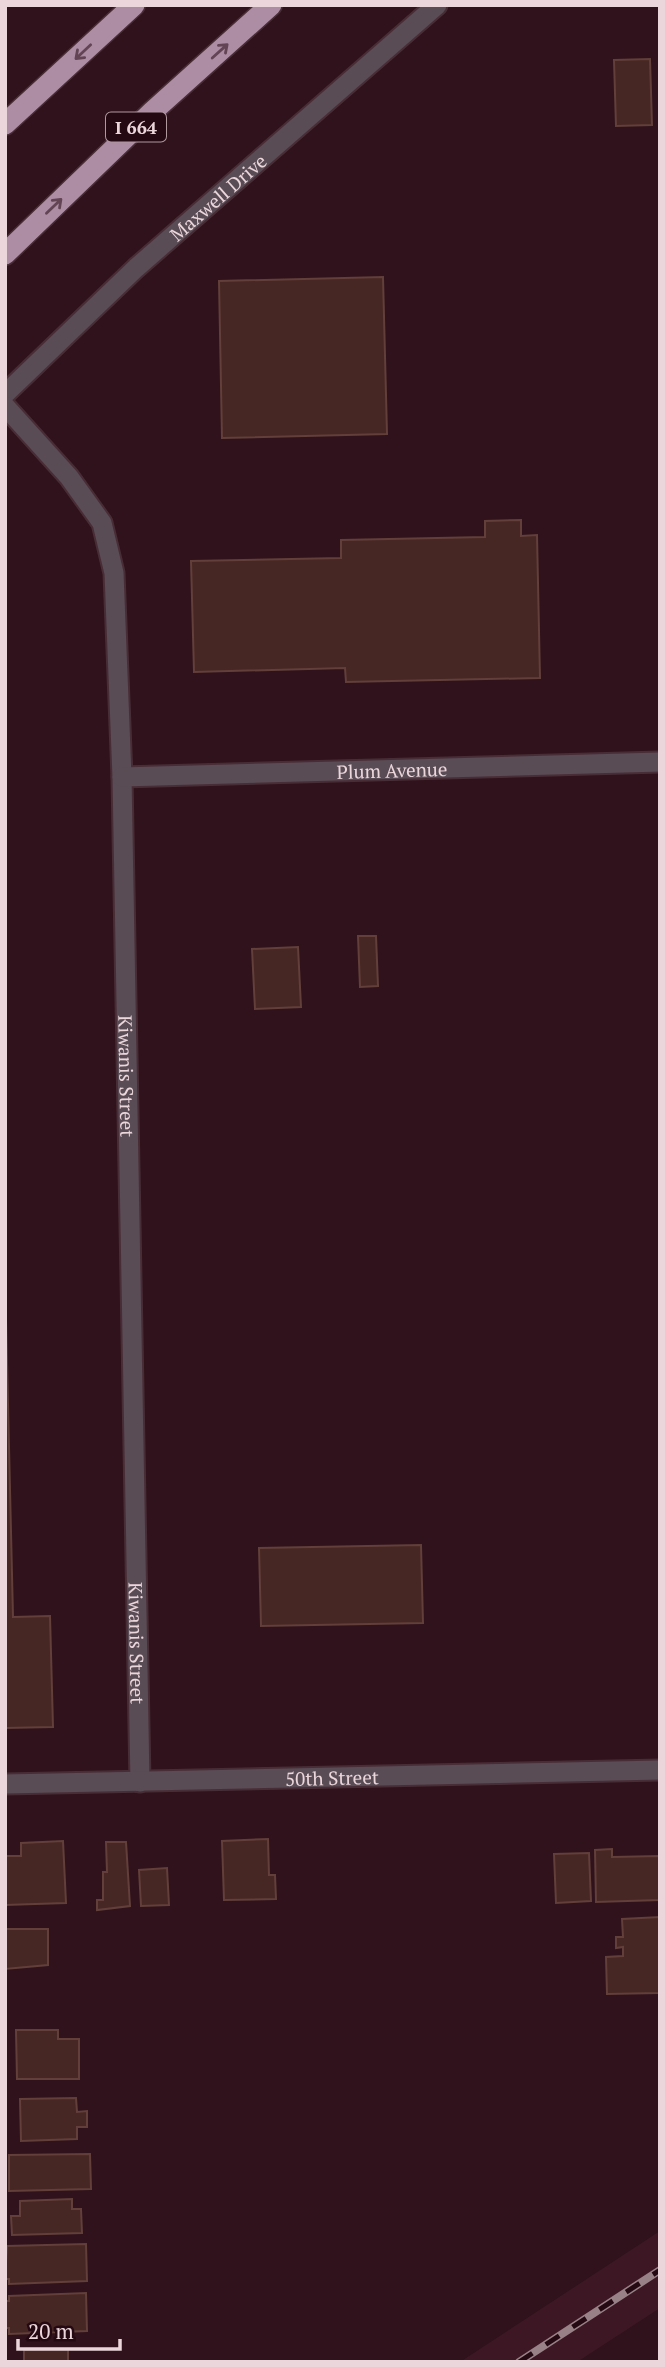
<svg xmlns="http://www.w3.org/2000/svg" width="665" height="2367" viewBox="0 0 665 2367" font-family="'PT Serif',serif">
<rect width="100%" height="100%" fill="#2f121b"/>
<!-- built -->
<polygon fill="#3d1824" points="660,2231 660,2308 577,2362 460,2362"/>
<!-- building -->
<g fill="#472723" stroke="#623f3b" stroke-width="2">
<polygon points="650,59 652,125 616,126 614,60"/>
<polygon points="383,277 387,434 222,438 219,281"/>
<polygon points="521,520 521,536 537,535 540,678 346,682 345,668 194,672 191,561 341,558 341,540 485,537 485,521"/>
<polygon points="358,936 376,936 378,986 360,987"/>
<polygon points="298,947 301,1007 255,1009 252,949"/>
<polygon points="5,1276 13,1617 50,1616 53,1727 5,1728"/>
<polygon points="421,1545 423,1623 261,1626 259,1548"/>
<polygon points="268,1839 269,1875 275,1875 276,1899 224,1900 222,1841"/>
<polygon points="63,1841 66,1903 5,1905 5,1856 21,1856 21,1843"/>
<polygon points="106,1842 126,1842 130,1906 97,1910 97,1900 103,1900 103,1872 107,1872"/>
<polygon points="612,1849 612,1857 660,1856 660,1900 596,1902 595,1850"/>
<polygon points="589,1853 591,1901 556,1903 554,1854"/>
<polygon points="167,1868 169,1905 141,1906 139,1870"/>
<polygon points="660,1917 659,1993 607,1994 606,1957 623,1956 623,1947 616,1948 616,1937 623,1937 622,1919"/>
<polygon points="5,1929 48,1929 48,1965 5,1969"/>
<polygon points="16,2030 58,2030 58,2039 79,2039 79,2079 17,2079"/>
<polygon points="76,2098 77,2112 87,2111 87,2127 77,2127 77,2139 21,2141 20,2099"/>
<polygon points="90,2154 91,2189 9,2191 9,2155"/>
<polygon points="72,2199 72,2209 81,2209 82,2233 12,2235 11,2216 20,2216 20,2201"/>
<polygon points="86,2244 87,2281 9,2284 9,2279 5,2279 7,2246"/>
<polygon points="86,2293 87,2331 9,2334 9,2328 5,2328 5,2301 9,2301 9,2296"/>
<polygon points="68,2349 68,2362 24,2362 24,2350"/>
</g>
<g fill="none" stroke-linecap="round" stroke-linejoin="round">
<defs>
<g id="minor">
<path id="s1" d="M 5,394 L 136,268 L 437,5"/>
<path id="s2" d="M 5,406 L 69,477 L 102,523 L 114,573 L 122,777 L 140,1782"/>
<path id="s3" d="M 122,777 L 660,762"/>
<path id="s4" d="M 5,1784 L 660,1770"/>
</g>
<g id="motorway">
<polyline points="5,124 134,5"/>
<polyline points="5,254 152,112 271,5"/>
</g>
</defs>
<!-- minor casing -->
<use href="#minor" stroke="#492d36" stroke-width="23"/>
<!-- motorway casing -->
<use href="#motorway" stroke="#492d36" stroke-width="24"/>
<!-- minor -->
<use href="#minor" stroke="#594c55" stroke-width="19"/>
<!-- motorway -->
<use href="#motorway" stroke="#ad8da4" stroke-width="21"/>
<defs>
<polyline id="rail" points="519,2362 660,2270"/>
</defs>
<!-- rail casing -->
<use href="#rail" stroke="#998188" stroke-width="8"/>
<!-- rail -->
<use href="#rail" stroke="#250912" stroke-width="5" stroke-dasharray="16" stroke-linecap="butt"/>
</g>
<!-- one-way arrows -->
<defs><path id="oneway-shaft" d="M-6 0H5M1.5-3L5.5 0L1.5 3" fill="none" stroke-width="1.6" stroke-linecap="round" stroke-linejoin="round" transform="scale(1.75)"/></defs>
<g stroke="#624454">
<use href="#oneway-shaft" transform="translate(220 51) rotate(-42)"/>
<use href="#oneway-shaft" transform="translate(83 52) rotate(137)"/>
<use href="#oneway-shaft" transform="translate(54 206) rotate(-44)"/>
</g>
<g text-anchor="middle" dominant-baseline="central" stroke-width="6" stroke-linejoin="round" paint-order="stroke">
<!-- shield labels -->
<rect fill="#250912" stroke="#b0989f" stroke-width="2" x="106" y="112.5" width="60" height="29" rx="5"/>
<g font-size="18" font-weight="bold" fill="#ebd6db">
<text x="136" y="127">I 664</text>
</g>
<!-- street labels -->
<g font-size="19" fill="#ebd6db" stroke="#250912">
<text stroke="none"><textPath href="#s1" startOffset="290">Maxwell Drive</textPath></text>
<text stroke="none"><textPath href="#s3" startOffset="270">Plum Avenue</textPath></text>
<text stroke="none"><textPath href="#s2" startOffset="707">Kiwanis Street</textPath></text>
<text stroke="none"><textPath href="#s2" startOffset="1274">Kiwanis Street</textPath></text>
<text stroke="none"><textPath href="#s4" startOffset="327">50th Street</textPath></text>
</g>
</g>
<!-- border -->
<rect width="665" height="2367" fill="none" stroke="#ebd6db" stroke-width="14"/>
<!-- scale -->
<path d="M18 2339v10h102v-10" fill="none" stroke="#ebd6db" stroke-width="3.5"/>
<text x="28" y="2339" font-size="21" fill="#ebd6db" stroke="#250912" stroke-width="5" paint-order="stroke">20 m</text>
</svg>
